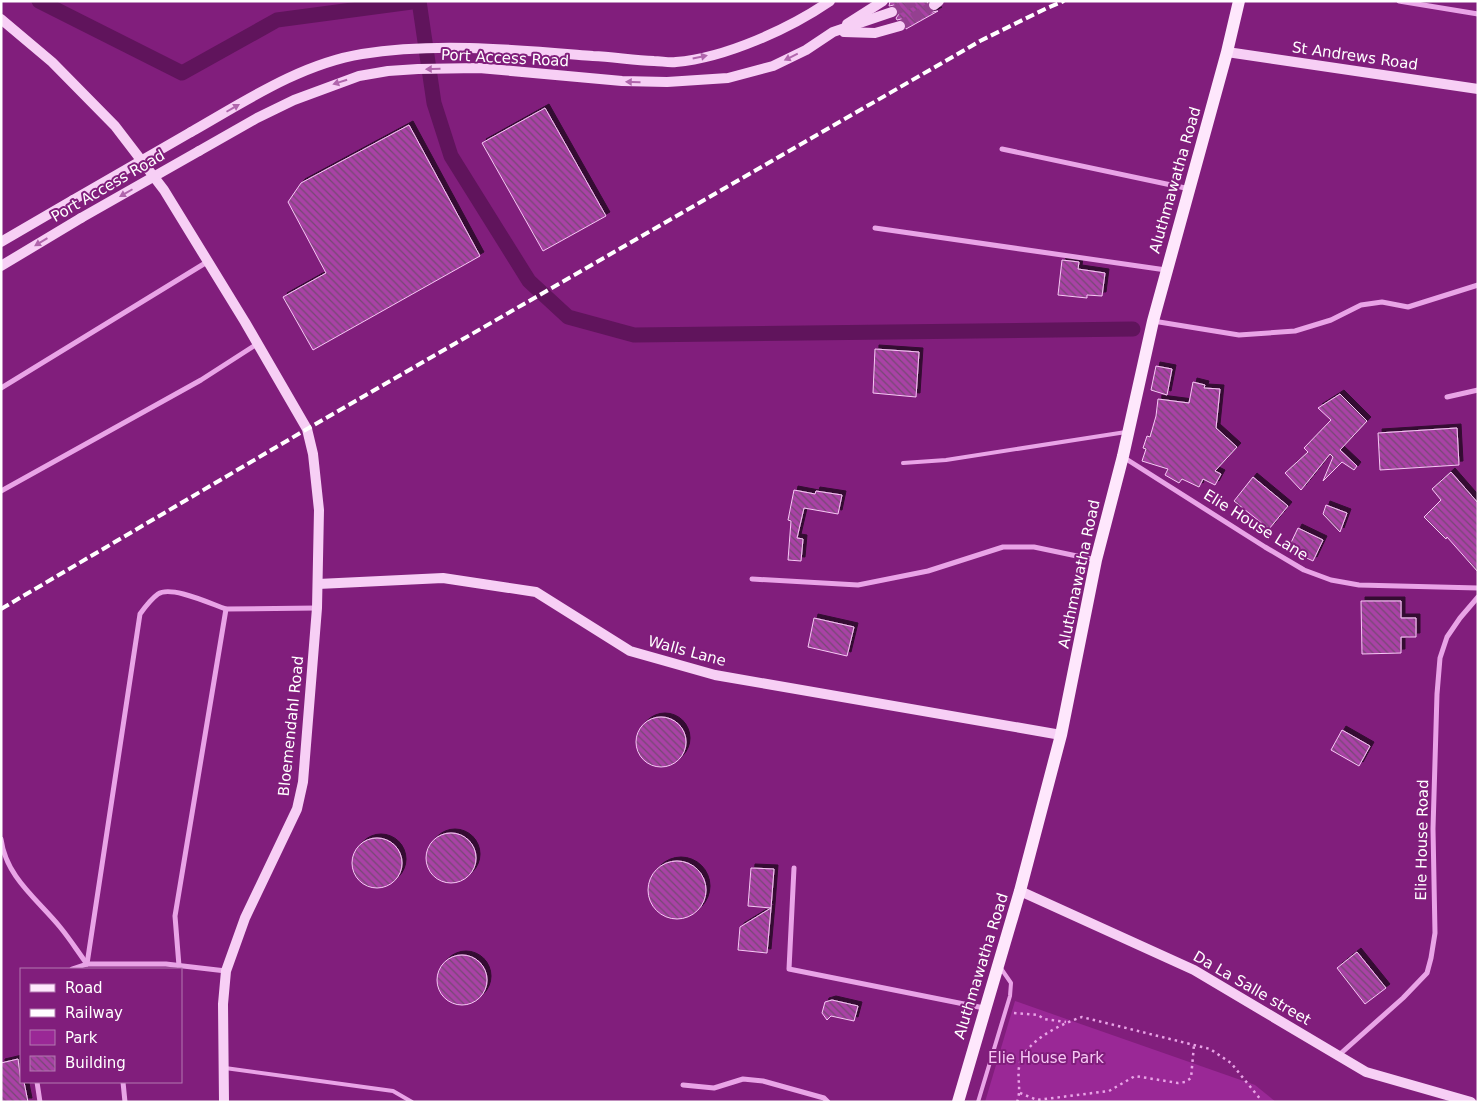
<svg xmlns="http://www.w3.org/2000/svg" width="1479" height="1103" viewBox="0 0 1479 1103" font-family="'DejaVu Sans',sans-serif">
<defs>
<pattern id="building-back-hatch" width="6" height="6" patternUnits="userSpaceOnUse" patternTransform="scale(1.25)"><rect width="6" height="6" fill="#a942a5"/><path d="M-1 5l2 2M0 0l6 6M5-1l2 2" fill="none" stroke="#764874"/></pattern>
<filter id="shadow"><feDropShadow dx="4" dy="-4" stdDeviation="0" flood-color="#0009"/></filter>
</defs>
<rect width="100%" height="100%" fill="#811e7c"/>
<!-- green -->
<polygon fill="#9a2896" points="1015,1001 1255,1085 1276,1102 985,1102"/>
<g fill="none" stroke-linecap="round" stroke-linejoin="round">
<!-- canal -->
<polyline stroke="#60145c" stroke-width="15" points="39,1 182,73 277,20 419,1 434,103 451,156 529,281 568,317 634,335 1133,329"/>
</g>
<!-- building -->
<g fill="url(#building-back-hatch)" stroke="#f7c8f5" filter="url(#shadow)">
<polygon points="890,1 928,1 927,6 929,10 932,12 938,11 906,29 905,21 901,19 897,20 896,18 899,14 898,9 894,5 889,6"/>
<polygon points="545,108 606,216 543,251 482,143"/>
<polygon points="409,125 480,256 313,350 283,297 326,273 288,202 301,183"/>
<polygon points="1062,260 1079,262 1078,269 1105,273 1102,296 1087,295 1087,298 1058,295"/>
<polygon points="875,349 919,352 916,397 873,393"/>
<polygon points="1156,366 1172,369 1167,395 1151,390"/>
<polygon points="1193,382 1205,385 1204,388 1220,389 1216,428 1237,447 1215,471 1221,474 1215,485 1203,479 1199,487 1182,479 1179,483 1165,475 1168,469 1142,461 1146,449 1143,448 1147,436 1150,437 1156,416 1158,399 1189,403"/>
<polygon points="1340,394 1367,421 1340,450 1357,466 1354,470 1342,462 1323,481 1333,457 1330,454 1301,490 1285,473 1308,452 1304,448 1331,420 1318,408"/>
<polygon points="1457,428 1459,465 1380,470 1378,433"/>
<polygon points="1451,472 1478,503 1478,572 1447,537 1446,539 1424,517 1441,500 1432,489"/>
<polygon points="1253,477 1288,506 1269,529 1234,501"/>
<polygon points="794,490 815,494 816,491 842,495 838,514 804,508 797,538 803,539 801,561 788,560 791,521 788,520"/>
<polygon points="1326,505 1347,513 1340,532 1323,514"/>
<polygon points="1298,528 1323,540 1313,561 1288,549"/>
<polygon points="1361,601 1401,601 1401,618 1416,618 1416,637 1401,637 1401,653 1362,654"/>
<polygon points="814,618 854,627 847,656 808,647"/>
<circle cx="661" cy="742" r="25"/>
<polygon points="1342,730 1370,746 1359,766 1331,750"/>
<circle cx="451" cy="858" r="25"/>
<circle cx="377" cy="863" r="25"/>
<circle cx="677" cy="890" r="29"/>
<polygon points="751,868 774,869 771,908 748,906"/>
<polygon points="771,908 767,953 738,950 740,927"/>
<polygon points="1357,952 1386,988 1365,1004 1337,968"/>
<circle cx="462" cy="980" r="25"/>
<polygon points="832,1000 858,1006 854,1021 831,1016 827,1020 822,1013 825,1002"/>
<polygon points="18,1059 21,1082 24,1082 28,1102 1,1102 1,1063"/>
</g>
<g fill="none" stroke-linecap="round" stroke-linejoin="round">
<!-- secondary-tunnel -->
<g stroke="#944090" stroke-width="10" stroke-dasharray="10 5" stroke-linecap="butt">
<polyline points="892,12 914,1"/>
<polyline points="900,26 934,5"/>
</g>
<!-- path -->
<g stroke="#e9a4e7" stroke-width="2.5" stroke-dasharray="2.5 4" stroke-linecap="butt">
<polyline points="1014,1013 1038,1015 1044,1019 1066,1022"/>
<polyline points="1020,1093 1037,1100 1109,1091 1135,1076 1178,1083 1185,1082 1191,1078 1194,1045"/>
<path d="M 1017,1102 C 1022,1089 1016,1076 1020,1063 C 1027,1040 1061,1024 1082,1017 L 1210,1049 L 1231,1063 L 1261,1100"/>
</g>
<!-- lane -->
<g stroke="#e9a4e7" stroke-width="4">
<polyline points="903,463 946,460 1126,432"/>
<polyline points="225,1068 393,1091 412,1102"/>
<polyline points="978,1102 1010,996 1011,983 1000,967"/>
</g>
<!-- street -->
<g stroke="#e9a4e7" stroke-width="5">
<polyline points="1399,1 1478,14"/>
<polyline points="1002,149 1190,189"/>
<polyline points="875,228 1166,270"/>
<polyline points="1153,321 1239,335 1295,331 1331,320 1361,305 1382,302 1408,307 1478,285"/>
<polyline points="1,388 207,262"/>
<polyline points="1447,397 1478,390"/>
<polyline points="1123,457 1265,547 1304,570 1331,580 1359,585 1478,588"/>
<polyline points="1,491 201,380 257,344"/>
<polyline points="752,579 858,585 928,571 1003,547 1034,547 1096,560"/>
<path d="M 1,839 C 6,877 37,899 60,927 C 70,939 78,952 87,964"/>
<polyline points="794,868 789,969 984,1008"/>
<path d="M 87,964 L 140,614 C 145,607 151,599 158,594 C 171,585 211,604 226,609"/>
<polyline points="179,966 175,916 226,609 317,608"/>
<polyline points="72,969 87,964 166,964 226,971"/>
<polyline points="1339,1055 1403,998 1427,973 1431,958 1435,933 1433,829 1437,694 1440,658 1447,637 1460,618 1478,597"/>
<polyline points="37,1082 40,1102"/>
<polyline points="123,1082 125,1102"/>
<polyline points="683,1085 714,1088 743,1079 763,1081 824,1098 828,1102"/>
</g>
<!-- secondary -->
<g stroke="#f7cff5" stroke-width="10">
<polyline points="934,5 939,1"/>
<polyline points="1,19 52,62 115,126 164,190 245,322 307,429 313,454 319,510 317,608 303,782 297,809 245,918 226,971 223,1004 224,1102"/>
<polyline points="847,24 883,1"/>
<polyline points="844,32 875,33 900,26"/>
<polyline points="1227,52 1478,89"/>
<path d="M 191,132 C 244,102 300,64 362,54 C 437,42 518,50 593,56 C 613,57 633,60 654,61 C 661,61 669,63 676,62 C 725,58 789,29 830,1"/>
<polyline points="199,151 257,118 294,100 359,76 388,71 418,69 479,68 622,81 667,82 728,78 773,66 806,50 833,32 892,12"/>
<polyline points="1,242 73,200"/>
<polyline points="1,266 81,218"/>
<polyline points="318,584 443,578 536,592 630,651 715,675 1061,735"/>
<polyline points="1020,891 1194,970 1366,1072 1471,1102"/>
</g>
<!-- primary -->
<polyline stroke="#fee7fc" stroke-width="12" points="958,1102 1020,891 1061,735 1096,560 1123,456 1153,321 1227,52 1239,1"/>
<!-- rail -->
<polyline stroke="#fff" stroke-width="4" stroke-dasharray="9 4" stroke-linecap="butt" points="1,609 307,429 980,41 1047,8 1064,1"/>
<!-- secondary-bridge -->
<g stroke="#f7cff5" stroke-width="10">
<polyline points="73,200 191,132"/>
<polyline points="81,218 199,151"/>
</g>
</g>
<!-- one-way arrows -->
<defs><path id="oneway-solid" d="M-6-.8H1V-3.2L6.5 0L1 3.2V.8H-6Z" transform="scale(1.25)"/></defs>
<g fill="#b065ac">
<use href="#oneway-solid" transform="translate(700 57) rotate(-12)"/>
<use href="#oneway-solid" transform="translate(791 57) rotate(154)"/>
<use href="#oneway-solid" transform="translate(433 69) rotate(179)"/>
<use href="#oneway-solid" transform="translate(340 82) rotate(162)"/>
<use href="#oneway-solid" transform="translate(633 82) rotate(-179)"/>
<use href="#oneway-solid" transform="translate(233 108) rotate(-30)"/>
<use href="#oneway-solid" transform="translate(126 193) rotate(150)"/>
<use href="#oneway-solid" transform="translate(41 242) rotate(149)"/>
</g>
<g text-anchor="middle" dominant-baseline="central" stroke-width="4" stroke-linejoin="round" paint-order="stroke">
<!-- street labels -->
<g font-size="15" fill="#fff" stroke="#811e7c">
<text transform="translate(1355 56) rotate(8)">St Andrews Road</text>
<text transform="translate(505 58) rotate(3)">Port Access Road</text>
<text transform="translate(1175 180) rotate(-74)">Aluthmawatha Road</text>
<text transform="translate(108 186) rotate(-30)">Port Access Road</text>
<text transform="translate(1256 525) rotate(32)">Elie House Lane</text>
<text transform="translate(1079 574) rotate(-78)">Aluthmawatha Road</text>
<text transform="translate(687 651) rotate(15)">Walls Lane</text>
<text transform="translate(291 726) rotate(-84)">Bloemendahl Road</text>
<text transform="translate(1422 840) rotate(-89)">Elie House Road</text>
<text transform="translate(981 966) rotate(-73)">Aluthmawatha Road</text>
<text transform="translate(1252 988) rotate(30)">Da La Salle street</text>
</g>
<!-- park labels -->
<g font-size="15" fill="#f7c8f5" stroke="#811e7c">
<text x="1046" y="1058">Elie House Park</text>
</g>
</g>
<!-- border -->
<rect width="1479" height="1103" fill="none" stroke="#ffffff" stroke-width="5"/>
<!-- legend -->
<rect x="20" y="968" width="162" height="115" fill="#811e7c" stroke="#b378b0"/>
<rect x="30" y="984" width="25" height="8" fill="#fee7fc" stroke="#b378b0"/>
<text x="65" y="993" font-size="15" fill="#ffffff">Road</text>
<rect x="30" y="1009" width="25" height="8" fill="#ffffff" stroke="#b378b0"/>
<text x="65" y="1018" font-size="15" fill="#ffffff">Railway</text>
<rect x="30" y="1030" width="25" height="15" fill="#9a2896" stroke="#b378b0"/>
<text x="65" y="1043" font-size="15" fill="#ffffff">Park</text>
<rect x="30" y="1056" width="25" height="15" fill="url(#building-back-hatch)" stroke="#b378b0"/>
<text x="65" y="1068" font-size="15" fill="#ffffff">Building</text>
</svg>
